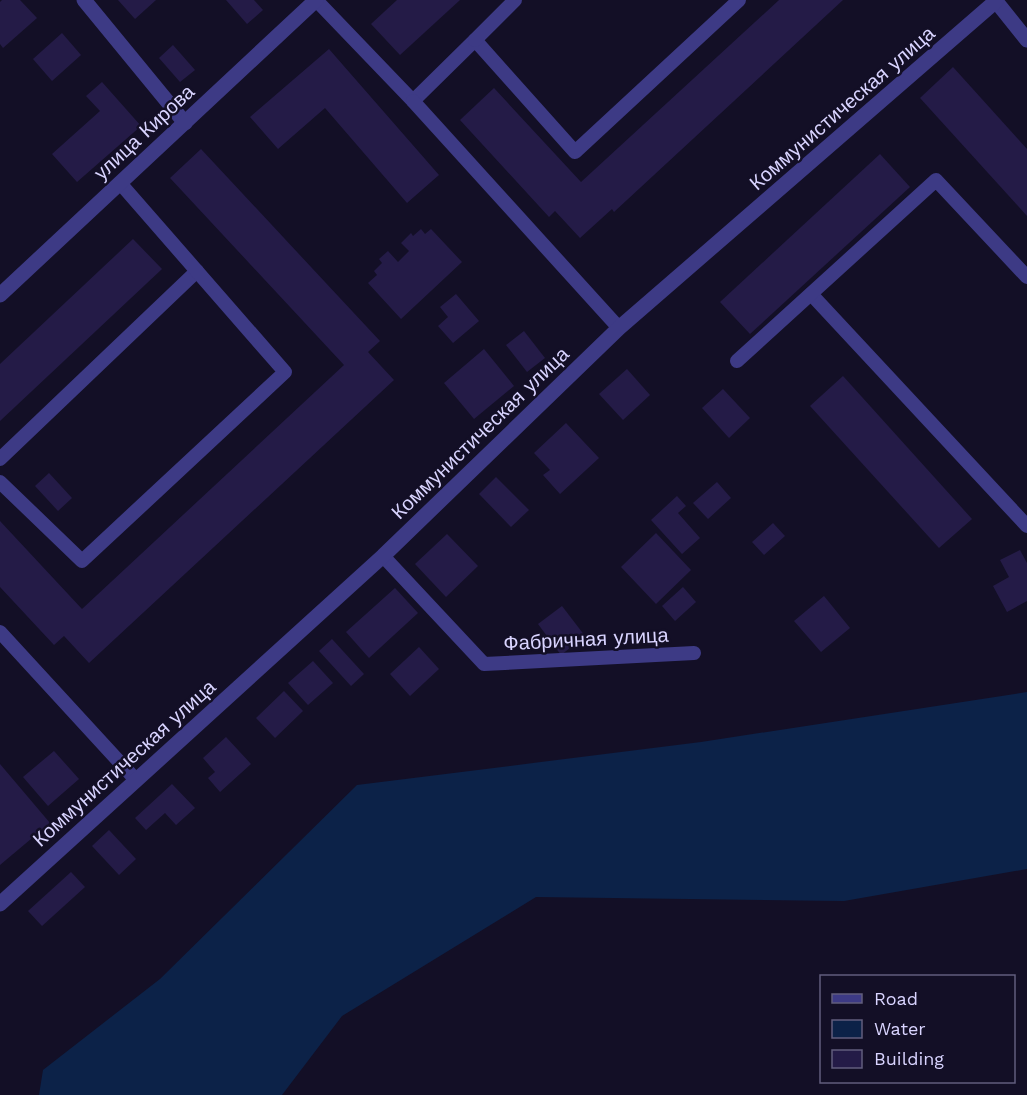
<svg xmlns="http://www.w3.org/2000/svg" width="1027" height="1095" viewBox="0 0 1027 1095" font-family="'Work Sans',sans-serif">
<rect width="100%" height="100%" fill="#130f26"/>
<!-- water -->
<polygon fill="#0c2248" points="1027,692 1027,869 844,901 536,897 342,1016 282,1095 39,1095 43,1070 160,979 357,785 701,742"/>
<!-- building -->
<g fill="#241b47">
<polygon points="2,0 20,0 37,18 3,48 0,44 0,2"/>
<polygon points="118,0 156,0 135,19"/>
<polygon points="226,0 254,0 263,10 247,24"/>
<polygon points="397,0 460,0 400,55 371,24"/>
<polygon points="779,0 843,0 614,212 612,209 580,238 555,211 549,217 460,120 494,88 581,182"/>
<polygon points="62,33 81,55 52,81 33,59"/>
<polygon points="173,45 195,70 180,82 159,58"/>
<polygon points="329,49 439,175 407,203 325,108 278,149 250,117"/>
<polygon points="953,67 1027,149 1027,216 920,98"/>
<polygon points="102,82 141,126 77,182 52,154 100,111 86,96"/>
<polygon points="201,149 380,341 368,352 394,380 89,663 64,636 54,645 0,587 0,521 82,609 344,365 170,178"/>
<polygon points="880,154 910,187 750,334 720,302"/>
<polygon points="421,229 425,234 431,229 462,262 401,319 368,283 377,275 374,271 382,263 379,259 388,251 398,262 409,251 401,243 411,233 413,236"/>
<polygon points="133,239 162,269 0,421 0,364"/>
<polygon points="456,294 479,321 453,343 438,326 448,317 440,307"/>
<polygon points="524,331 545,358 527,372 506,345"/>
<polygon points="484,349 514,386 474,419 444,383"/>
<polygon points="627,369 650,395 623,420 599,394"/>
<polygon points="843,376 972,519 939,548 810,406"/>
<polygon points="723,389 750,418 729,438 702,408"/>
<polygon points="566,423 599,458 560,494 543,475 550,470 534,453"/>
<polygon points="49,473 72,498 58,511 35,486"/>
<polygon points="496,477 529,510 511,527 479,494"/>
<polygon points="717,482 731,498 708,519 693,503"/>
<polygon points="677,496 686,506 678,513 700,538 682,554 651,520"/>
<polygon points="773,523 785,536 764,555 752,542"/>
<polygon points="656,533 691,570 656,604 621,567"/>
<polygon points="447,534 478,566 446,597 415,564"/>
<polygon points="1020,550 1027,563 1027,601 1007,612 993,586 1009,577 1000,560"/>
<polygon points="683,587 696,602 675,621 662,606"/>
<polygon points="395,588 418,613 369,658 346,632"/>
<polygon points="824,596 850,628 821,652 794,621"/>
<polygon points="562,606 585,636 561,655 538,624"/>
<polygon points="332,639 364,674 351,686 319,651"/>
<polygon points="419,647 439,669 410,696 390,674"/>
<polygon points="313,661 333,683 308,705 288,683"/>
<polygon points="284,691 303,711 275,738 256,718"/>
<polygon points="226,737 251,764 220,792 208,778 215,772 203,758"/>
<polygon points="54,751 79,779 48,806 23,777"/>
<polygon points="0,764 50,823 0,865"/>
<polygon points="172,784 195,808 176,825 165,813 146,830 135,818"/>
<polygon points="109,830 136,859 119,875 92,846"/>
<polygon points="71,872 85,887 42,926 28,911"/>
</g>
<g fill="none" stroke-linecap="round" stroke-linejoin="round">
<!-- service -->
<g stroke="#3d3a85" stroke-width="14">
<polyline points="316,0 413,101 475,40 575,152 739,0"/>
<polyline points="475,40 515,0"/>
<polyline points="413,101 619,328"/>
<polyline points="811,294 1027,526"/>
<polyline points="737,361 936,180 1027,277"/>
<polyline points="0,459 197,271"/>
<polyline points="0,482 82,561 285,372 120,183"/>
<polyline points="383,556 484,664 694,653"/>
<polyline points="0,632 136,780"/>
</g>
<!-- minor -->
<g stroke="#3d3a85" stroke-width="15">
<polyline points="84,0 185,123"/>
<polyline points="995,0 1027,40"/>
<polyline points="0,904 383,556 619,328 996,1"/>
</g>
<!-- tertiary -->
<polyline stroke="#3d3a85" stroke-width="15" points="0,295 316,0"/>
</g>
<g text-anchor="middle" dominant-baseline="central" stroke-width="5" stroke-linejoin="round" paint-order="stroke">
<!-- street labels -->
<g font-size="20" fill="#d9d4ff" stroke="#130f26">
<text transform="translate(842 108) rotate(-41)">Коммунистическая улица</text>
<text transform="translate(144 132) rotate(-43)">улица Кирова</text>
<text transform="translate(480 433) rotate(-44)">Коммунистическая улица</text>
<text transform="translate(586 639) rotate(-3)">Фабричная улица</text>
<text transform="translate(124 763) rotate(-42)">Коммунистическая улица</text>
</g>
</g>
<!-- legend -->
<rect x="820" y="975" width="195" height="108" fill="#130f26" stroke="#625e7d" stroke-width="1.5"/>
<rect x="832" y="994" width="30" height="9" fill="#3d3a85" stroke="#625e7d" stroke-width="1.5"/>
<text x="874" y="1005" font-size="18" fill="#d9d4ff">Road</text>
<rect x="832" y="1020" width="30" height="18" fill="#0c2248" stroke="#625e7d" stroke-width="1.5"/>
<text x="874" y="1035" font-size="18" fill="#d9d4ff">Water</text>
<rect x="832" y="1050" width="30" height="18" fill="#241b47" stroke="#625e7d" stroke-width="1.5"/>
<text x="874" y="1065" font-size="18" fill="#d9d4ff">Building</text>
</svg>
